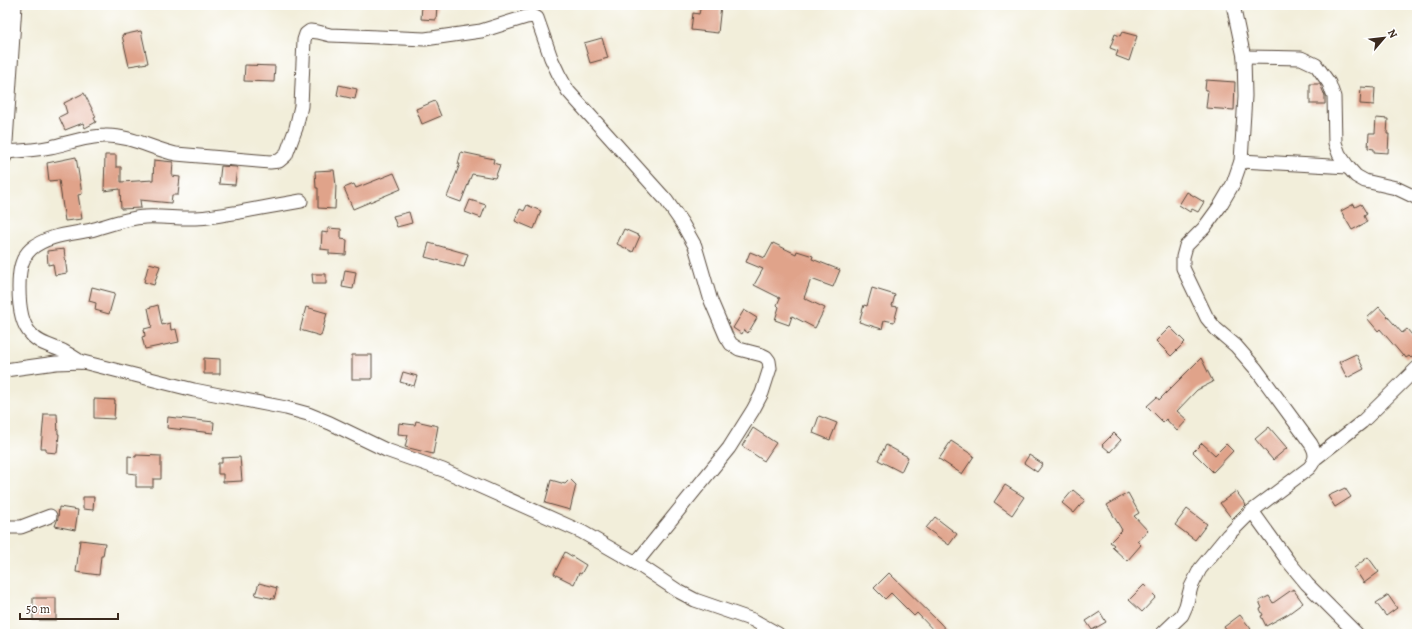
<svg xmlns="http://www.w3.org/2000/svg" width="1422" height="639" viewBox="0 0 1422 639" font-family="Alegreya,serif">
<rect width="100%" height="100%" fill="#fff"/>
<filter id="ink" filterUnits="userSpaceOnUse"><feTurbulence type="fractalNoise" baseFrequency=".025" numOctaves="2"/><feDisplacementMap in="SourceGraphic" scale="8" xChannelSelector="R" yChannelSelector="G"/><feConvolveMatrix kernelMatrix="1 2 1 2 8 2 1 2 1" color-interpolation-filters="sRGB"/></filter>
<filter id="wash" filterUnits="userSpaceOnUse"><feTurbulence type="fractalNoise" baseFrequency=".012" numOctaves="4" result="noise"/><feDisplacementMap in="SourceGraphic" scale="16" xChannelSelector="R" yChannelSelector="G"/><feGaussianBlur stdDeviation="0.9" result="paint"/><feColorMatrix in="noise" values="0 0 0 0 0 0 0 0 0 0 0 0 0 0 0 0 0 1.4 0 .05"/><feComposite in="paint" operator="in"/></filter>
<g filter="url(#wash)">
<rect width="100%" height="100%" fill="#f2eeda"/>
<g id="blocks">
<!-- building -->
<g fill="#e0a38a">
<polygon points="422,5 437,5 436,20 421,19"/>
<polygon points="701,5 721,5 718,33 691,30 693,13 699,14"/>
<polygon points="141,31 148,63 129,66 122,35"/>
<polygon points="1122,32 1137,36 1129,61 1116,56 1118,51 1110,48 1115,34 1120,36"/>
<polygon points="602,38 608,58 590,63 584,43"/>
<polygon points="245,65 275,66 274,82 244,81"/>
<polygon points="1206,80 1235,82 1234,110 1206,108 1208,90 1205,90"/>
<polygon points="1310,84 1320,84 1325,96 1325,104 1310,104"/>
<polygon points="339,85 357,89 355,99 337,95"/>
<polygon points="1361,87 1375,88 1374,105 1360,104"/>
<polygon points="84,93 96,117 94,118 96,122 85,128 83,123 65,130 59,117 67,113 64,103"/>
<polygon points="435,101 441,116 422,124 416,109"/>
<polygon points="1376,118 1388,119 1387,134 1389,134 1388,153 1374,152 1374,149 1368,148 1369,133 1375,133"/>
<polygon points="461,152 494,159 493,163 500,165 495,178 472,174 461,202 447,197 460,164 458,164"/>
<polygon points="105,155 116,155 116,167 121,167 121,182 153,180 154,160 173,162 172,176 180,177 178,195 172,195 171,203 140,200 141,208 121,209 120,189 104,191"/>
<polygon points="76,157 82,194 78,195 82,219 65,221 59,180 49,181 47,163"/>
<polygon points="221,166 237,167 235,185 219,184"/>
<polygon points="334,170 336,185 335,209 318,208 318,188 316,188 315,171"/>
<polygon points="394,173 401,189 353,209 344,188 354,184 356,188"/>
<polygon points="1187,192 1204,202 1198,212 1192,209 1190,212 1179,205"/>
<polygon points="470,200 486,205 481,218 465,212"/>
<polygon points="1354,204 1355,207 1361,204 1367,214 1364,216 1367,222 1352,230 1341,211"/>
<polygon points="527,205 541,211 534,229 515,221 520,209 524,211"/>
<polygon points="409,212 412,223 397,227 393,216"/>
<polygon points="328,228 341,229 341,239 347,240 346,255 329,254 329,250 321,249 322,232 328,233"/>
<polygon points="624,229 640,236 633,252 617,244"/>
<polygon points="429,243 468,254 464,267 425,257"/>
<polygon points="773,243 796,254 797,251 813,256 812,259 840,270 833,287 811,279 804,298 825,308 815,328 792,316 789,325 775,320 779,307 777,305 780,298 754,285 763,269 746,262 750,252 765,258"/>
<polygon points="64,249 67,273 55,275 53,264 48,265 47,251"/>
<polygon points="149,263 160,266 154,285 144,282"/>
<polygon points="345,270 356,272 353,289 342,287"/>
<polygon points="312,274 326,274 326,284 313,284"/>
<polygon points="92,287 115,293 109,314 95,310 96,303 89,301"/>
<polygon points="872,288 895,295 892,306 898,307 894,322 884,320 882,329 859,322 864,305 867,306"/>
<polygon points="158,305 162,325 170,323 171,330 176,329 179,342 145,349 142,337 145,336 144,329 152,327 148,308"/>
<polygon points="306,307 327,313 321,336 300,330"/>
<polygon points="1379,307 1402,333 1407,329 1417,341 1417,353 1411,358 1409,356 1406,358 1404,355 1403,356 1380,329 1378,331 1367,318"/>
<polygon points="744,310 757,318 748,333 744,330 742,334 733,328"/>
<polygon points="1170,327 1185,342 1171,356 1156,341"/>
<polygon points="1356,354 1364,369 1347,378 1339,362"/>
<rect x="352" y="355" width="20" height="24"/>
<polygon points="204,358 220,359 220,374 204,374"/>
<polygon points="1201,358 1213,382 1197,390 1177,411 1187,420 1177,431 1166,419 1163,422 1147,406 1157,397 1159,400"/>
<polygon points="403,372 417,376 414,386 400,382"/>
<polygon points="94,399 115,400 114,419 94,418"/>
<polygon points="44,414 57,414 58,434 59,434 57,453 46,452 46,448 41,448"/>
<polygon points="819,416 837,423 830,440 813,433"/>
<polygon points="168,417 214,422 213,433 167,428"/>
<polygon points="416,421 438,426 433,454 405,447 408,435 398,434 399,423 415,425"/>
<polygon points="1269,427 1287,448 1273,460 1255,439"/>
<polygon points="753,428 776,443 764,461 742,446"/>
<polygon points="1114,433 1121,440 1110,452 1102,445"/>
<polygon points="951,441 974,456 962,474 939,459"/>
<polygon points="1202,443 1215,455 1226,444 1233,451 1213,472 1193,452"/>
<polygon points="886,445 908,457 901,472 878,460"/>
<polygon points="136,455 161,456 161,479 153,479 153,487 136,487 136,474 128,473 128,456 136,457"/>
<polygon points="1029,455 1043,464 1037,472 1024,463"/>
<polygon points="240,457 242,481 223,482 223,474 218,474 218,463 222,463 222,458"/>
<polygon points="570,479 576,485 570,510 545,503 551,480 565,484"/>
<polygon points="1005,485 1024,497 1012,515 994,502"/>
<polygon points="1345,488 1351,497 1335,507 1328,496"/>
<polygon points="1073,490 1085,500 1074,513 1062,503"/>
<polygon points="1236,491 1246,505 1232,519 1220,503"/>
<polygon points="1128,493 1139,513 1134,516 1148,531 1137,541 1141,545 1127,561 1112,547 1114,545 1110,542 1122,530 1107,505"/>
<polygon points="83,497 94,497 93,510 83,509"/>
<polygon points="59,507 78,510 75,530 55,526 58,518"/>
<polygon points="1187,509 1207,524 1195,540 1175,525"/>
<polygon points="935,517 957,534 949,545 926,528"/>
<polygon points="80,540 105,543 103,556 101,556 99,575 76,572"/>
<polygon points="565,552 586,565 581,574 579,573 574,584 554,574"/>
<polygon points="1368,557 1379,572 1364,583 1354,568"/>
<polygon points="889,573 940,623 950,634 937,634 917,613 914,616 891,593 885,599 874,588"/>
<polygon points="259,583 277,588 274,599 255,595"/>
<polygon points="1144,585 1156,597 1142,612 1129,600"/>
<polygon points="1293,589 1303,603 1288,614 1266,626 1261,616 1263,615 1260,609 1262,608 1259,601 1269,596 1273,603"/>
<polygon points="1388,595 1397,608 1386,616 1376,603"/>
<rect x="33" y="598" width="23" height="22"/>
<polygon points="1100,612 1106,622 1092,630 1086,621"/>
<polygon points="1240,615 1251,629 1243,634 1229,634 1224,627"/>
</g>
</g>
</g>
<g filter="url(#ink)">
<use href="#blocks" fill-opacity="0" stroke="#56473a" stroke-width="1"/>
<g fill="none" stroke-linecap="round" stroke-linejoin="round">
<defs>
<g id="minor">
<polyline points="1244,57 1301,58 1316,65 1329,83 1334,97 1335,143 1339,154 1348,167 1356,176 1365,181 1396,188 1417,198"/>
<path d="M 6,152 C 21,151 36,150 51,147 C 69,143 87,136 105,136 C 129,135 153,149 176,154 L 270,162 L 279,161 L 286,155 L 296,128 L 301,106 L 304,40 L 306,34 L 310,31 L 318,32 L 330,35 L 355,36 L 425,39 L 481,31 L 526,17 L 533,16 L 537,18 L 551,58 L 559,75 L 568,91 L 666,200 L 682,223 L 695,246 L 711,301 L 726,336 L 731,344 L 739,349 L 762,355 L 766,357 L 769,361 L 770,368 L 762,393 L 753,410 L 729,448 L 636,563"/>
<polyline points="5,157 15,5"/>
<polyline points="1241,161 1348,167"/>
<path d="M 81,362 C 75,358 69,354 63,351 C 52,346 39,344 31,334 C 21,324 19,302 19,288 C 19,274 20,259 31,249 C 47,235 72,234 91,230 C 109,225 126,218 145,217 C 166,216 187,220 208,217 C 239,213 270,206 301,201"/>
<polyline points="5,370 56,363 83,362 194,390 286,408 308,414 330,423 386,450 443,470 582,532 636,563 678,591 695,600 753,620 778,634"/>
<polyline points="1316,458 1362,422 1417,368"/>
<polyline points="1252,511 1288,561 1307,584 1357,634"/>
<polyline points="5,527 21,527 50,516"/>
<path d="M 1162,634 L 1182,615 L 1186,606 L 1191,587 L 1200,569 L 1228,535 L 1252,511 L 1309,468 C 1316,460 1317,454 1311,444 L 1256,369 L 1236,346 L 1216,329 L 1207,318 L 1183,268 L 1183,257 L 1186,246 L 1204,228 L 1220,206 L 1233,184 L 1241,161 L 1245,96 L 1244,57 L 1233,5"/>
</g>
</defs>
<!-- minor casing -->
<use href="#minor" stroke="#56473a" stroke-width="15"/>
<!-- minor -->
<use href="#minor" stroke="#fff" stroke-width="13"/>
</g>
</g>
<!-- margin -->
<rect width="1422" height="639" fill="none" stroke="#fff" stroke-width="20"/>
<!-- north arrow -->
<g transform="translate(1384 38) rotate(62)" stroke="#ffffff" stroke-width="3" paint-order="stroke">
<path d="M0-3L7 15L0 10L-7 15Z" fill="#3b2a1e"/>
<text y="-6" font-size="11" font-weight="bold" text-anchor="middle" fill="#3b2a1e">N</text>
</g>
<!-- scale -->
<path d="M20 613v6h98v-6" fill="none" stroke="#3b2a1e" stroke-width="2"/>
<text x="26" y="613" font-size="12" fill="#3b2a1e" stroke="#ffffff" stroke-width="3" paint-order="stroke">50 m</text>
</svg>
